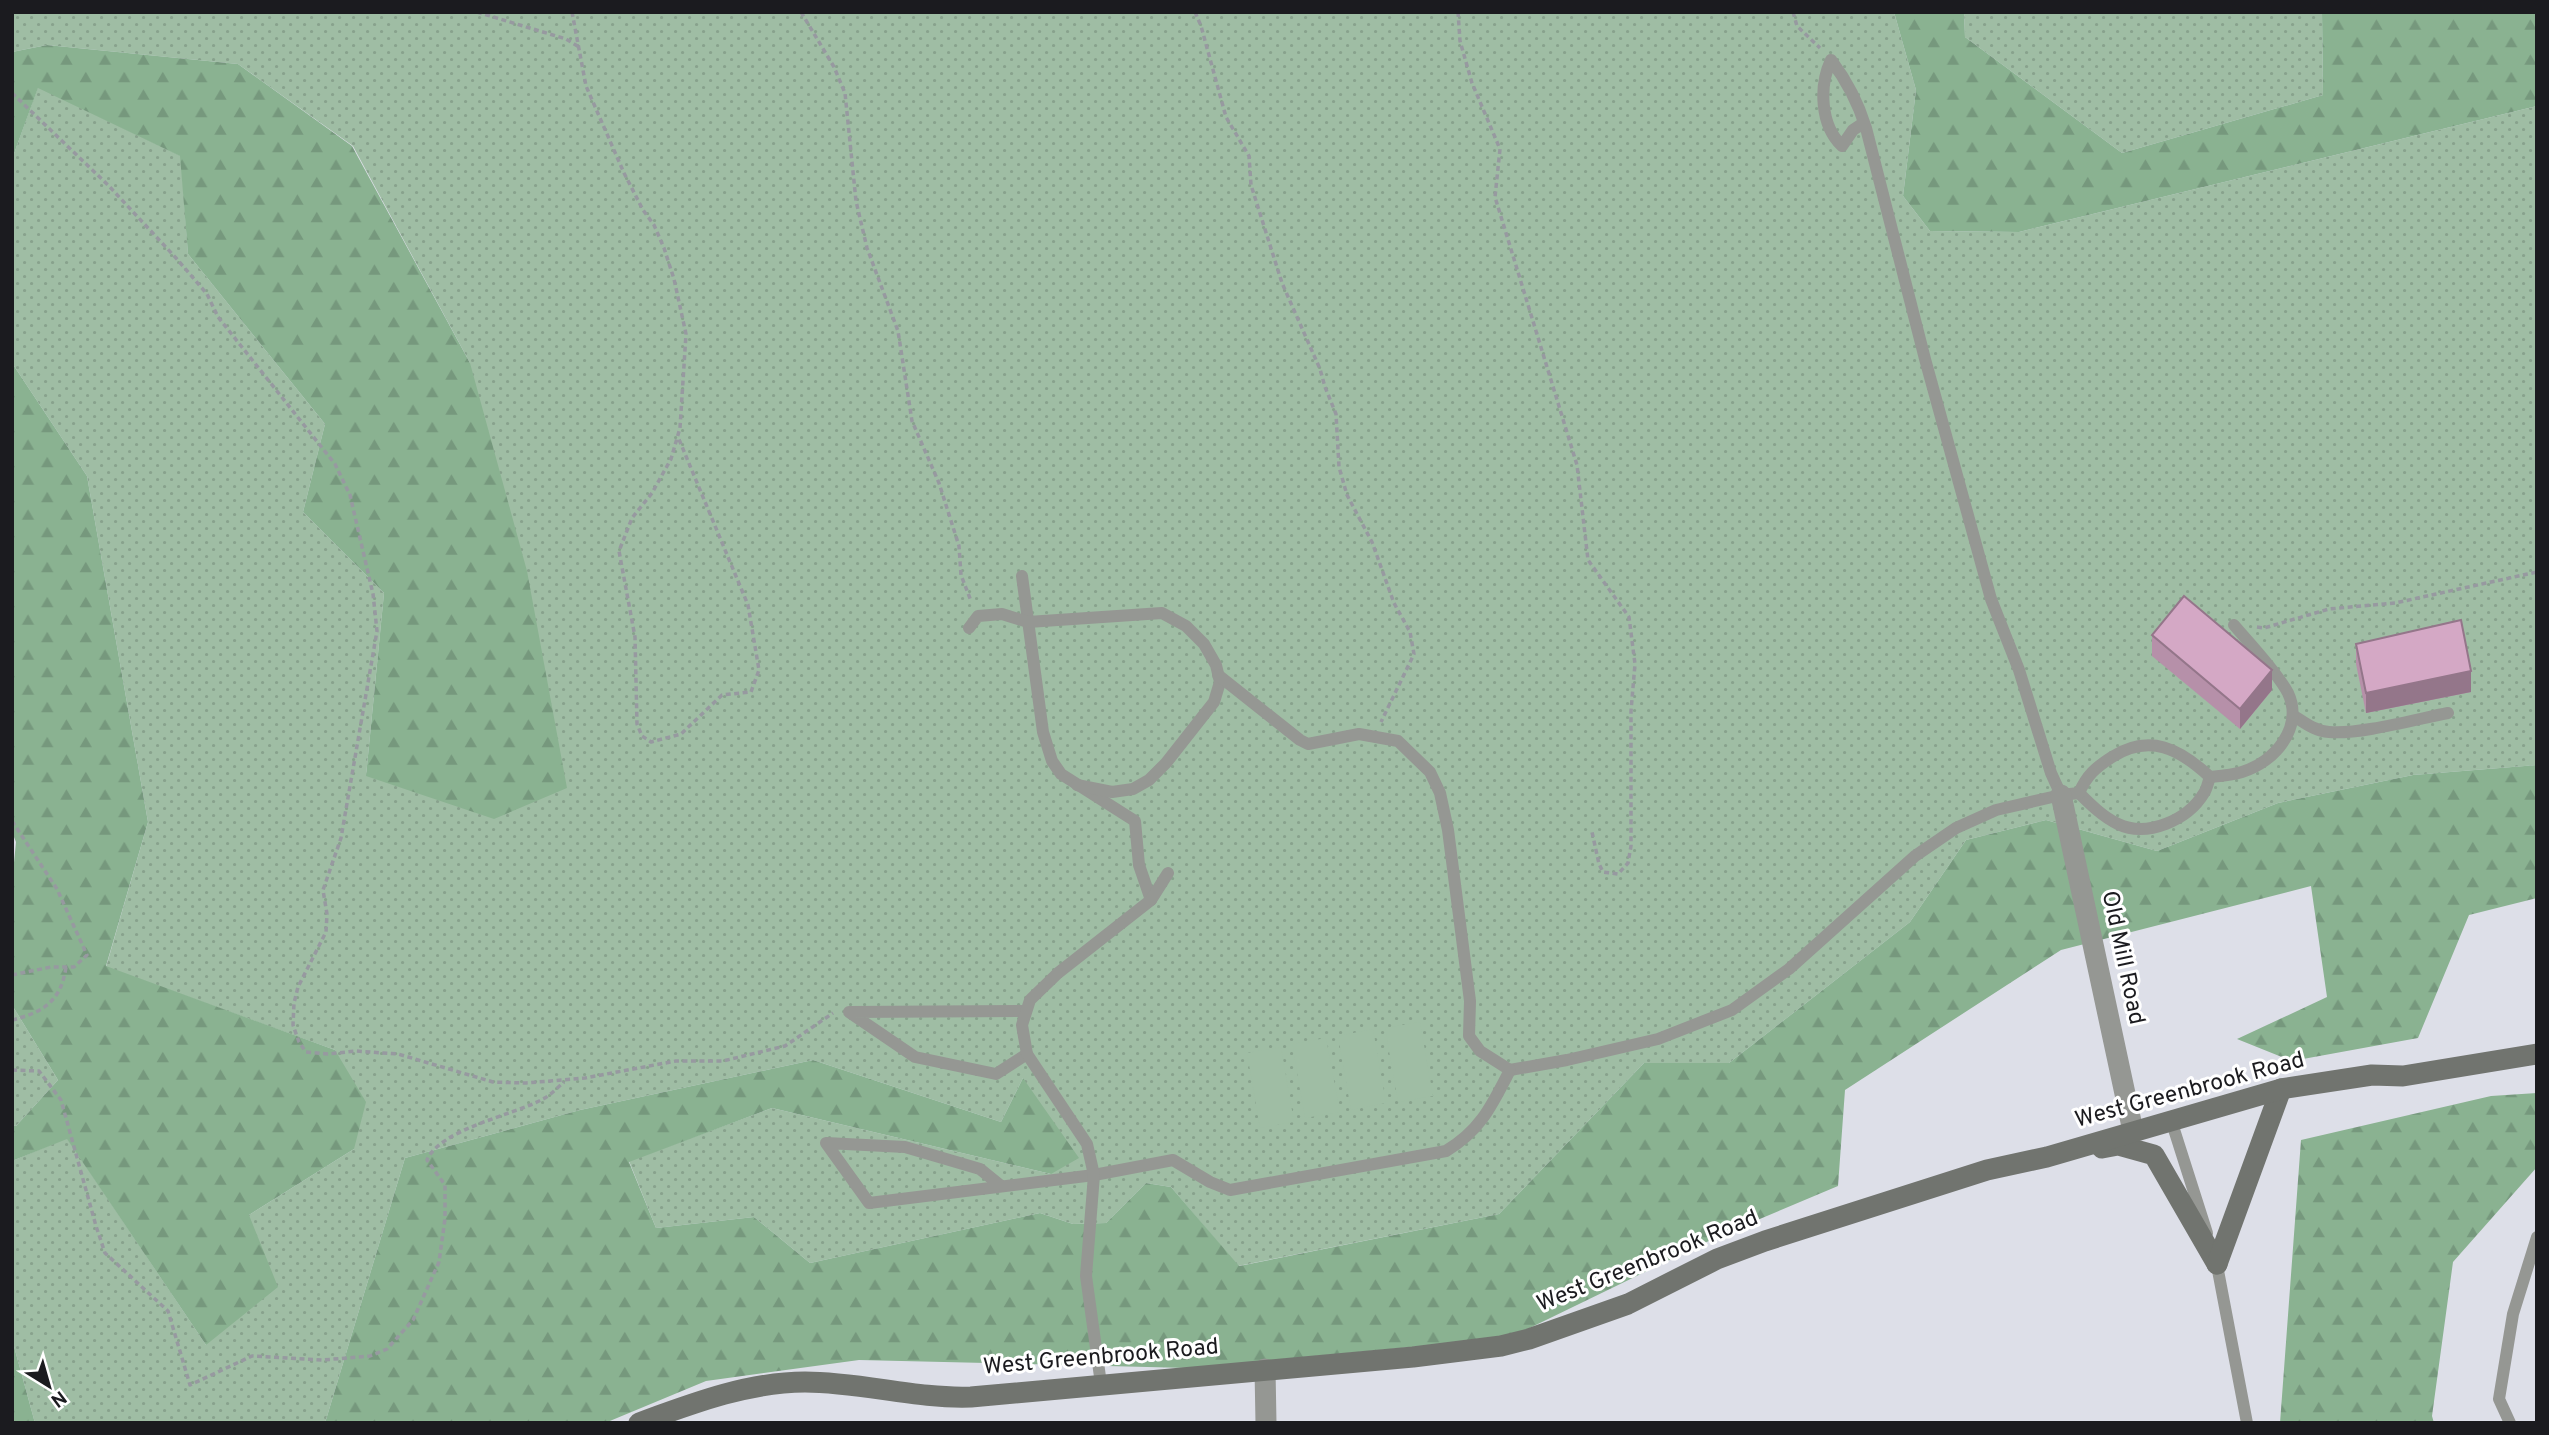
<svg xmlns="http://www.w3.org/2000/svg" width="2549" height="1435" viewBox="0 0 2549 1435" font-family="Overpass,sans-serif">
<defs>
<pattern id="grass-dots" width="8" height="8" patternUnits="userSpaceOnUse" patternTransform="scale(1.75)"><rect width="8" height="8" fill="#9fbda4"/><path d="M2 2h.1M6 6h.1" fill="none" stroke="#88a28d" stroke-width="1.8" stroke-linecap="round"/></pattern>
<pattern id="forest-firs" width="22" height="20" patternUnits="userSpaceOnUse" patternTransform="scale(1.75)"><rect width="22" height="20" fill="#8ab291"/><path d="M5 1l3.5 6h-7zM16 11l3.5 6h-7z" fill="#76987d"/></pattern>
</defs>
<rect width="100%" height="100%" fill="#dddfe8"/>
<!-- grass -->
<g fill="url(#grass-dots)">
<polygon points="12,12 1894,12 1916,90 1903,196 1930,231 2019,232 2537,106 2537,765 2413,775 2278,803 2157,851 2046,820 1966,840 1910,922 1729,1063 1644,1063 1499,1214 1238,1266 1171,1187 1146,1183 1106,1223 1073,1224 1040,1213 810,1263 754,1217 656,1228 629,1161 772,1108 1051,1174 1023,1078 1001,1122 813,1060 580,1110 405,1158 325,1423 35,1423 12,1339 12,1161 67,1138 206,1345 249,1215 354,1149 335,1050 106,967 148,822 87,476 12,363 12,159 38,87 181,156 188,254 325,424 303,512 384,593 366,776 470,363 353,146 238,64 47,45 12,52"/>
<polygon points="1964,12 2322,12 2323,95 2122,153 1965,37"/>
<polygon points="12,1005 58,1080 16,1126 12,1125"/>
</g>
<!-- forest -->
<g fill="url(#forest-firs)">
<polygon points="1894,12 1964,12 1965,37 2122,153 2323,95 2322,12 2537,12 2537,106 2019,232 1930,231 1903,196 1916,90"/>
<polygon points="47,45 238,64 352,146 470,363 527,571 567,788 494,819 366,776 384,593 303,512 325,424 188,254 180,156 38,88 12,159 12,52"/>
<polygon points="12,363 87,476 148,822 106,966 335,1050 366,1102 354,1149 249,1215 278,1287 206,1345 67,1139 12,1161 12,1125 16,1126 58,1080 12,1005 12,883 16,842 12,832"/>
<polygon points="2537,765 2537,898 2469,915 2418,1038 2292,1061 2237,1039 2327,997 2311,886 2061,950 1845,1090 1838,1186 1717,1237 1509,1338 1188,1368 859,1360 706,1381 605,1423 325,1423 405,1158 580,1110 813,1060 1001,1122 1023,1078 1079,1158 1051,1174 772,1108 629,1162 656,1228 754,1217 810,1263 1040,1213 1073,1224 1106,1223 1146,1183 1171,1187 1239,1266 1499,1214 1644,1063 1729,1063 1910,922 1966,840 2046,820 2157,851 2278,803 2413,775"/>
<polygon points="2537,1093 2537,1167 2453,1262 2432,1416 2434,1423 2280,1423 2301,1140 2491,1096"/>
<polygon points="12,1339 35,1423 12,1423"/>
</g>
<!-- pitch -->
<g fill="#9fbda4">
<polygon points="1420,1022 1433,1096 1398,1102 1385,1028"/>
<polygon points="1373,1029 1386,1103 1351,1110 1338,1036"/>
<polygon points="1326,1038 1340,1112 1305,1118 1292,1044"/>
<polygon points="1281,1047 1294,1122 1260,1128 1247,1053"/>
</g>
<g fill="none" stroke-linecap="round" stroke-linejoin="round">
<!-- path -->
<g stroke="#9799a0" stroke-width="3.5" stroke-dasharray="5 3.5" stroke-linecap="butt">
<polyline points="477,12 566,39 579,47"/>
<polyline points="572,12 586,86 624,173 643,210 654,225 664,248 674,279 686,334 680,428 671,459 652,493 632,518 619,551 635,637 637,724 642,736 651,742 681,734 722,695 751,692 759,670 748,605 678,437"/>
<polyline points="801,12 834,67 845,93 856,201 867,248 898,331 912,421 939,483 959,546 961,575 971,601"/>
<polyline points="1195,12 1201,26 1226,117 1249,156 1251,185 1282,283 1320,369 1325,387 1336,414 1339,467 1347,495 1372,542 1394,603 1410,632 1414,654 1381,722"/>
<polyline points="1458,12 1460,41 1472,83 1500,149 1495,197 1577,465 1588,560 1629,617 1635,664 1631,711 1631,846 1628,863 1618,874 1603,872 1599,864 1592,832"/>
<polyline points="1793,12 1797,26 1820,48"/>
<polyline points="12,93 108,185 176,258 207,294 218,317 335,464 350,495 373,594 377,631 341,838 323,890 327,914 326,932 298,987 294,1003 293,1025 299,1042 306,1052 328,1054 356,1051 398,1054 493,1082 526,1083 585,1078 676,1061 723,1061 785,1046 833,1013"/>
<polyline points="2257,627 2264,628 2329,609 2395,603 2537,572"/>
<polyline points="12,821 57,889 87,955 74,967 51,967 12,975"/>
<path d="M 12,1020 C 44,1012 61,1001 66,967"/>
<path d="M 12,1070 L 39,1071 L 61,1100 L 96,1226 L 105,1253 L 168,1311 L 190,1385 L 252,1356 L 323,1360 L 370,1356 L 387,1349 L 413,1320 L 439,1262 L 445,1219 L 445,1185 L 427,1160 C 440,1129 514,1115 543,1099 C 551,1095 558,1087 564,1082"/>
</g>
<!-- lane -->
<g stroke="#959793" stroke-width="12">
<polyline points="1022,576 1043,732 1052,761 1061,774 1135,821 1139,865 1151,900"/>
<polyline points="969,628 978,616 1002,614 1028,622 1162,613 1186,626 1204,644 1216,665 1220,682 1214,702 1166,763 1149,780 1133,789 1112,792 1077,785"/>
<path d="M 2294,716 C 2305,723 2315,731 2329,732 C 2358,735 2417,719 2448,713"/>
<path d="M 2079,793 C 2090,804 2103,817 2118,824 C 2147,838 2188,820 2204,793 C 2207,789 2208,782 2210,777"/>
<path d="M 2061,795 L 2079,793 C 2087,775 2095,768 2112,757 C 2150,733 2180,749 2210,777 C 2220,776 2232,775 2242,772 C 2275,762 2304,727 2288,693 C 2277,672 2250,644 2234,625"/>
<polyline points="1026,1011 849,1012 915,1057 996,1074 1027,1054"/>
<path d="M 1510,1070 L 1567,1060 L 1658,1039 L 1732,1010 L 1789,969 L 1915,856 L 1956,828 L 1996,810 L 2061,795 L 2051,773 L 2019,670 L 1991,599 L 1925,359 L 1866,128 L 1862,124 L 1853,130 L 1842,146 C 1820,125 1819,86 1831,60 C 1847,81 1858,102 1866,128"/>
<polyline points="2171,1120 2207,1233"/>
<path d="M 1001,1186 L 980,1169 L 905,1147 L 826,1143 L 869,1203 L 1094,1175 L 1173,1160 L 1210,1182 L 1230,1190 L 1446,1151 C 1481,1130 1492,1105 1510,1070 L 1480,1051 L 1469,1036 L 1470,1001 L 1448,830 L 1440,793 L 1430,772 L 1398,741 L 1359,734 L 1308,744 L 1300,740 L 1218,675"/>
<polyline points="2216,1260 2247,1423"/>
<polyline points="1101,1384 1086,1276 1094,1175 1087,1144 1027,1054 1022,1025 1030,1000 1058,973 1151,900 1168,873"/>
<polyline points="2510,1423 2499,1399 2513,1314 2537,1237"/>
</g>
<!-- street -->
<g stroke="#959793" stroke-width="21">
<polyline points="2061,795 2133,1131"/>
<polyline points="1265,1369 1266,1423"/>
</g>
<!-- secondary -->
<g stroke="#71746f" stroke-width="21">
<polyline points="2102,1148 2118,1145 2154,1155 2217,1264"/>
<polyline points="2217,1264 2281,1089"/>
<path d="M 639,1423 C 691,1404 748,1382 805,1382 C 861,1382 916,1399 971,1397 L 1413,1357 L 1501,1346 L 1529,1339 L 1628,1304 L 1717,1259 L 1765,1241 L 1987,1170 L 2047,1157 L 2281,1089 L 2372,1075 L 2403,1076 L 2537,1054"/>
</g>
</g>
<!-- wall -->
<g fill="#b690a9">
<polygon points="2152,635 2272,690 2240,729 2152,656"/>
<polygon points="2356,644 2471,692 2366,713 2356,664"/>
</g>
<!-- shaded-wall -->
<g fill="#94768a">
<polygon points="2272,670 2272,690 2240,729 2240,709"/>
<polygon points="2471,671 2471,692 2366,713 2366,693"/>
</g>
<!-- building -->
<g fill="#d4a8c5" stroke="#94768a" stroke-width="2">
<polygon points="2184,596 2272,670 2240,709 2152,635"/>
<polygon points="2461,620 2471,671 2366,693 2356,644"/>
</g>
<g text-anchor="middle" dominant-baseline="central" stroke-width="6" stroke-linejoin="round" paint-order="stroke">
<!-- street labels -->
<g font-size="23" fill="#1b1b1f" stroke="#fff">
<text transform="translate(2122 958) rotate(78)">Old Mill Road</text>
<text transform="translate(2190 1091) rotate(-15)">West Greenbrook Road</text>
<text transform="translate(1648 1262) rotate(-22)">West Greenbrook Road</text>
<text transform="translate(1101 1358) rotate(-5)">West Greenbrook Road</text>
</g>
</g>
<!-- border -->
<rect width="2549" height="1435" fill="none" stroke="#1b1b1f" stroke-width="28"/>
<!-- north arrow -->
<g transform="translate(49 1386) rotate(143)" stroke="#ffffff" stroke-width="5" paint-order="stroke">
<path d="M0-5L12 26L0 18L-12 26Z" fill="#1b1b1f"/>
<text y="-10" font-size="19" font-weight="bold" text-anchor="middle" fill="#1b1b1f">N</text>
</g>
</svg>
